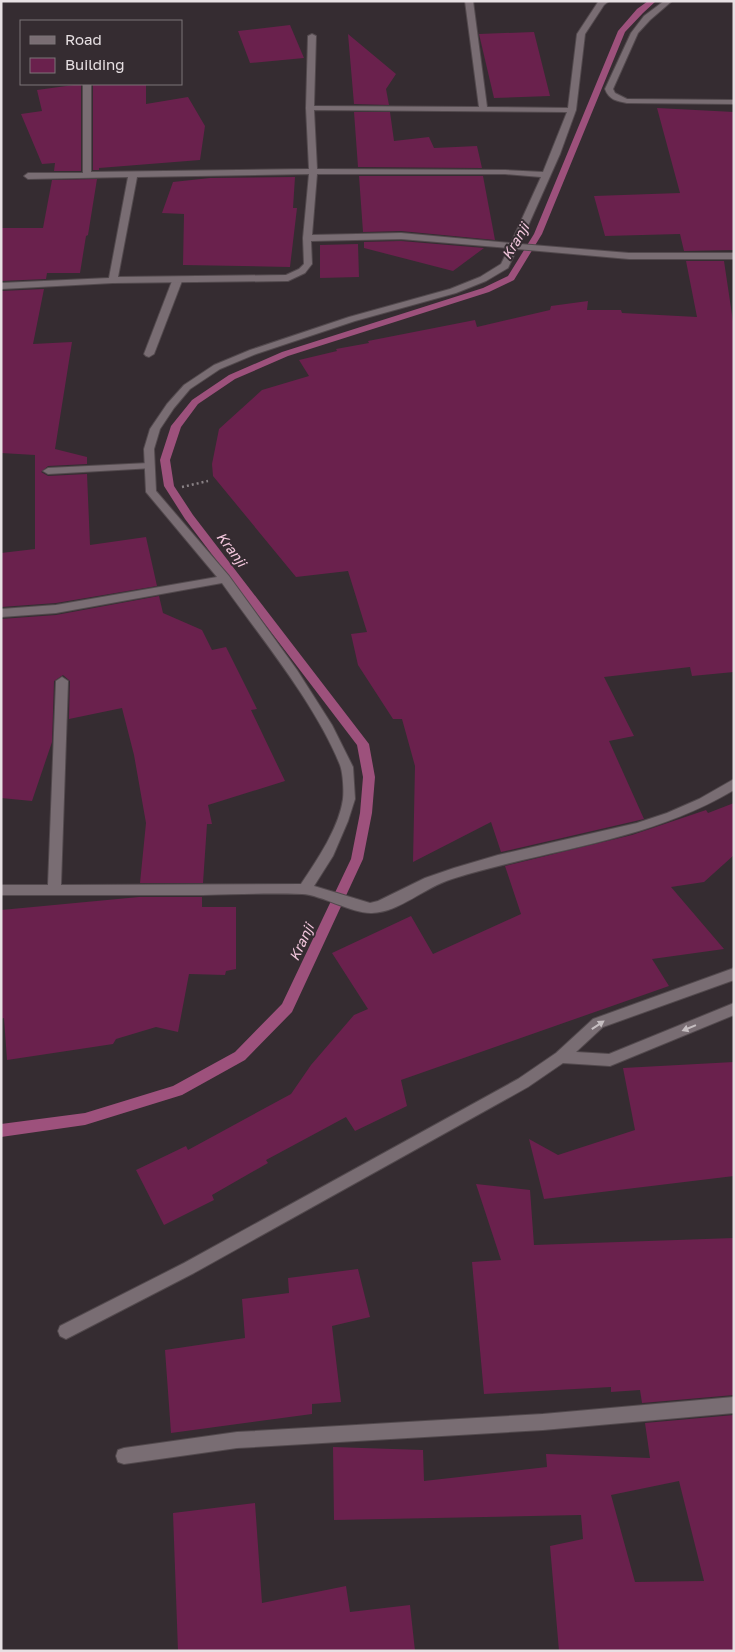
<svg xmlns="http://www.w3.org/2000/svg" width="735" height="1652" viewBox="0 0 735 1652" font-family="'Golos Text',sans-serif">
<rect width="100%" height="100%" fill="#352c31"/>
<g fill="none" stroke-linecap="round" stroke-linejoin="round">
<!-- stream -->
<polygon fill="#9d517c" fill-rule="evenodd" points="648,1 656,1 643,13 625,32 542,234 514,280 489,292 288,356 235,379 198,404 181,427 170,460 174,486 193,515 369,744 375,777 372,813 363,859 292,1012 245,1060 182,1095 85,1125 1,1137 1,1124 85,1113 173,1086 235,1052 282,1004 351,859 360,813 363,777 357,745 185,519 164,486 160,460 171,426 192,400 229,375 282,352 483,288 508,276 534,234 618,31 637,9"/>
</g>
<!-- building -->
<g fill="#6a214d" fill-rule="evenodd">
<polygon points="290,25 304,58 250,63 238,31"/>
<polygon points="534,32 550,96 494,98 479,34"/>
<polygon points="348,34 396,74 386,89 389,105 354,104"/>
<polygon points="81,84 81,171 54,171 55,163 42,164 21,114 42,111 37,90"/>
<polygon points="93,84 146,84 146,104 188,97 205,126 200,160 99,168 99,170 93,170"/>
<polygon points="657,108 734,112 734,250 684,251 680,234 605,236 594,196 680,193"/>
<polygon points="354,112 390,112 394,141 429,137 434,148 477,146 482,168 358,167"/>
<polygon points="359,176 483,176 495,240 401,231 363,232"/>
<polygon points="295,177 293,208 297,208 290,267 183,265 184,214 162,213 173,182 210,178"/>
<polygon points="97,179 88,235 86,236 80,273 47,273 46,279 1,281 1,228 43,228 52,180"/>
<polygon points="401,241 484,248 453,271 364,248 364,242"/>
<polygon points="358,244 359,277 320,278 320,245"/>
<polygon points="686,261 724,261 734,328 734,672 692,676 690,667 604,677 634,736 609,741 644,819 501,852 491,822 413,862 415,766 402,719 393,719 358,665 351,634 367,632 348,571 296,577 213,476 212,464 219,429 262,390 309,376 299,360 337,351 336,349 369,343 368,341 475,320 477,327 550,310 551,306 588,301 587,310 621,310 622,313 697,317"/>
<polygon points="44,289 33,344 72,342 55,449 87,457 87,464 48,466 41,472 48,476 87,474 90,545 146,537 157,586 56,603 1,607 1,553 35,549 35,455 1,453 1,291"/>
<polygon points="159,596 163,613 202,630 212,650 226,647 257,709 251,710 285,781 208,805 212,824 207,824 203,883 140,883 146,823 134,755 122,708 69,719 70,681 63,675 54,681 52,742 32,801 1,798 1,619 56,615"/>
<polygon points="734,803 734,855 704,882 671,887 724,949 652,959 669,986 401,1080 407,1106 355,1131 346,1117 266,1160 268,1163 212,1195 214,1200 164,1225 136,1170 186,1146 188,1150 291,1094 311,1065 354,1015 368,1009 332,953 411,916 433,954 521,914 505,866 632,835 706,810 708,813"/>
<polygon points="139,897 202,897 202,907 236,907 236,969 226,971 225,975 189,974 178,1032 156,1027 116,1039 113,1044 7,1060 4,1018 1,1019 1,910"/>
<polygon points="734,1062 734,1176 544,1199 529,1139 558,1155 635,1130 623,1068"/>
<polygon points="476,1184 530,1190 534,1245 734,1238 734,1395 642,1403 640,1390 611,1392 611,1387 484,1394 472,1262 501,1260"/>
<polygon points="358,1269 370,1317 332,1326 341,1402 312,1404 312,1414 171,1433 165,1350 245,1338 242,1299 289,1293 288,1278"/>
<path d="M 734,1415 L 734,1651 L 559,1651 L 550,1546 L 583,1539 L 581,1515 L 334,1520 L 333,1447 L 423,1450 L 424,1481 L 547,1467 L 546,1454 L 650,1458 L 645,1423 ZM 679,1481 L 704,1581 L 635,1582 L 611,1495 Z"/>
<polygon points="255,1503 262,1603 346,1586 350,1612 410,1605 415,1651 178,1651 173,1513"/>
</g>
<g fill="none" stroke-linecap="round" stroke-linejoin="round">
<defs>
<g id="lane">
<polygon points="177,278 182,281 154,354 149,357 146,356 144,354 172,281"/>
<polygon points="149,463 153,464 153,468 48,474 43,471 48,468"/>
</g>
<g id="street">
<path d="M 465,1 L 473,1 L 487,107 L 568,108 L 577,34 L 598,2 L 609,1 L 604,5 L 585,34 L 576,110 L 560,154 L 520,244 L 629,253 L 734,253 L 734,259 L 629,259 L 517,249 L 508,268 L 486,281 L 456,293 L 355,321 L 256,354 L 220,369 L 190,389 L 174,408 L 160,429 L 154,449 L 156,491 L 229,576 L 297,670 L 332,725 L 353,767 L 355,799 L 348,821 L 333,856 L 314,886 L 370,903 L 378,901 L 425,878 L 454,868 L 498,855 L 637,823 L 667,813 L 699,799 L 734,779 L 734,790 C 647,842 547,849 452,879 C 425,887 400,912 372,913 C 353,914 322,895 302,894 C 269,893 236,894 203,895 C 136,895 69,895 1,895 L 1,885 L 48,885 L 56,681 L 62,677 L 68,681 L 61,885 L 301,884 C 317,860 339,828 343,799 C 344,790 343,773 340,765 C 315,703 261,638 222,583 L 56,613 L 1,617 L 1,609 L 56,605 L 217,577 L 146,492 L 144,449 L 150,429 L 167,404 L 184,385 L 214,365 L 250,350 L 349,317 L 450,289 L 480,277 L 501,264 L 509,248 L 401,239 L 311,241 L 312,264 L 305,273 L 288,281 L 113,283 L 1,289 L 1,283 L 109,278 L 128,177 L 28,179 L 24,176 L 28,173 L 83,173 L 83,84 L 91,84 L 91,172 L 309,169 L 306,108 L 308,36 L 312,34 L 316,36 L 314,106 L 479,107 ZM 314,110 L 567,112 L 543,172 L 505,170 L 317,169 ZM 309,174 L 303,238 L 304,264 L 299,269 L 286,275 L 118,277 L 137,177 ZM 317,174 L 505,174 L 541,177 L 511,243 L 401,233 L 312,235 Z"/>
<path d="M 664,1 L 672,1 L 650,20 L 638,33 L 613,89 L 615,93 L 627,99 L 734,100 L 734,104 L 627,103 C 617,101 609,100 605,89 L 631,33 L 644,16 Z"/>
<polygon points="734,968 734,980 603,1027 576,1052 609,1054 734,1003 734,1015 610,1066 563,1063 528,1087 194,1273 72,1336 66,1339 60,1336 58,1331 60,1326 184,1263 518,1079 556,1053 593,1019"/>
<polygon points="734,1397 734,1413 543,1430 237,1448 124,1464 118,1462 116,1456 118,1450 124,1448 237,1432 543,1414"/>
</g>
</defs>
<!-- lane casing -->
<use href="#lane" stroke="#52494d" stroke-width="2"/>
<!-- street casing -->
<use href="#street" stroke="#52494d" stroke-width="2"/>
<!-- path -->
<polyline stroke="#8a8286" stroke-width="2.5" stroke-dasharray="2 3" stroke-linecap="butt" points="182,487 208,481"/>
<!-- lane -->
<use href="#lane" fill="#796d73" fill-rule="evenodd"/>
<!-- street -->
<use href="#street" fill="#796d73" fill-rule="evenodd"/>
</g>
<!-- one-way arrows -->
<defs><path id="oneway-solid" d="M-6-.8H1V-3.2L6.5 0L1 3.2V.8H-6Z" transform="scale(1.25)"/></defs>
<g fill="#c6bec1">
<use href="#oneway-solid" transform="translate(598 1025) rotate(-34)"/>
<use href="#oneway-solid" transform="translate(689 1028) rotate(158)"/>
</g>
<g text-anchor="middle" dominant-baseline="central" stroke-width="4" stroke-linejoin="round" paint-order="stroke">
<!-- water labels -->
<g font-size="14" font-style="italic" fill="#f4c8de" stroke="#352c31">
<text transform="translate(515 241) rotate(-59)">Kranji</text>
<text transform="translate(232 549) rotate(53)">Kranji</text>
<text transform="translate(301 942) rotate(-65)">Kranji</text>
</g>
</g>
<!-- border -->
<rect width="735" height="1652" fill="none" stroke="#e7e0e3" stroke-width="5"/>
<!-- legend -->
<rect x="20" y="20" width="162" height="65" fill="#352c31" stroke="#7c7478"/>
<rect x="30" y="36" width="25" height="8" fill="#796d73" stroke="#7c7478"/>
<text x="65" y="45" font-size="15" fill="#e7e0e3">Road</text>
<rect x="30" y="58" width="25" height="15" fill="#6a214d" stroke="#7c7478"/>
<text x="65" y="70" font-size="15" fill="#e7e0e3">Building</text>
</svg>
